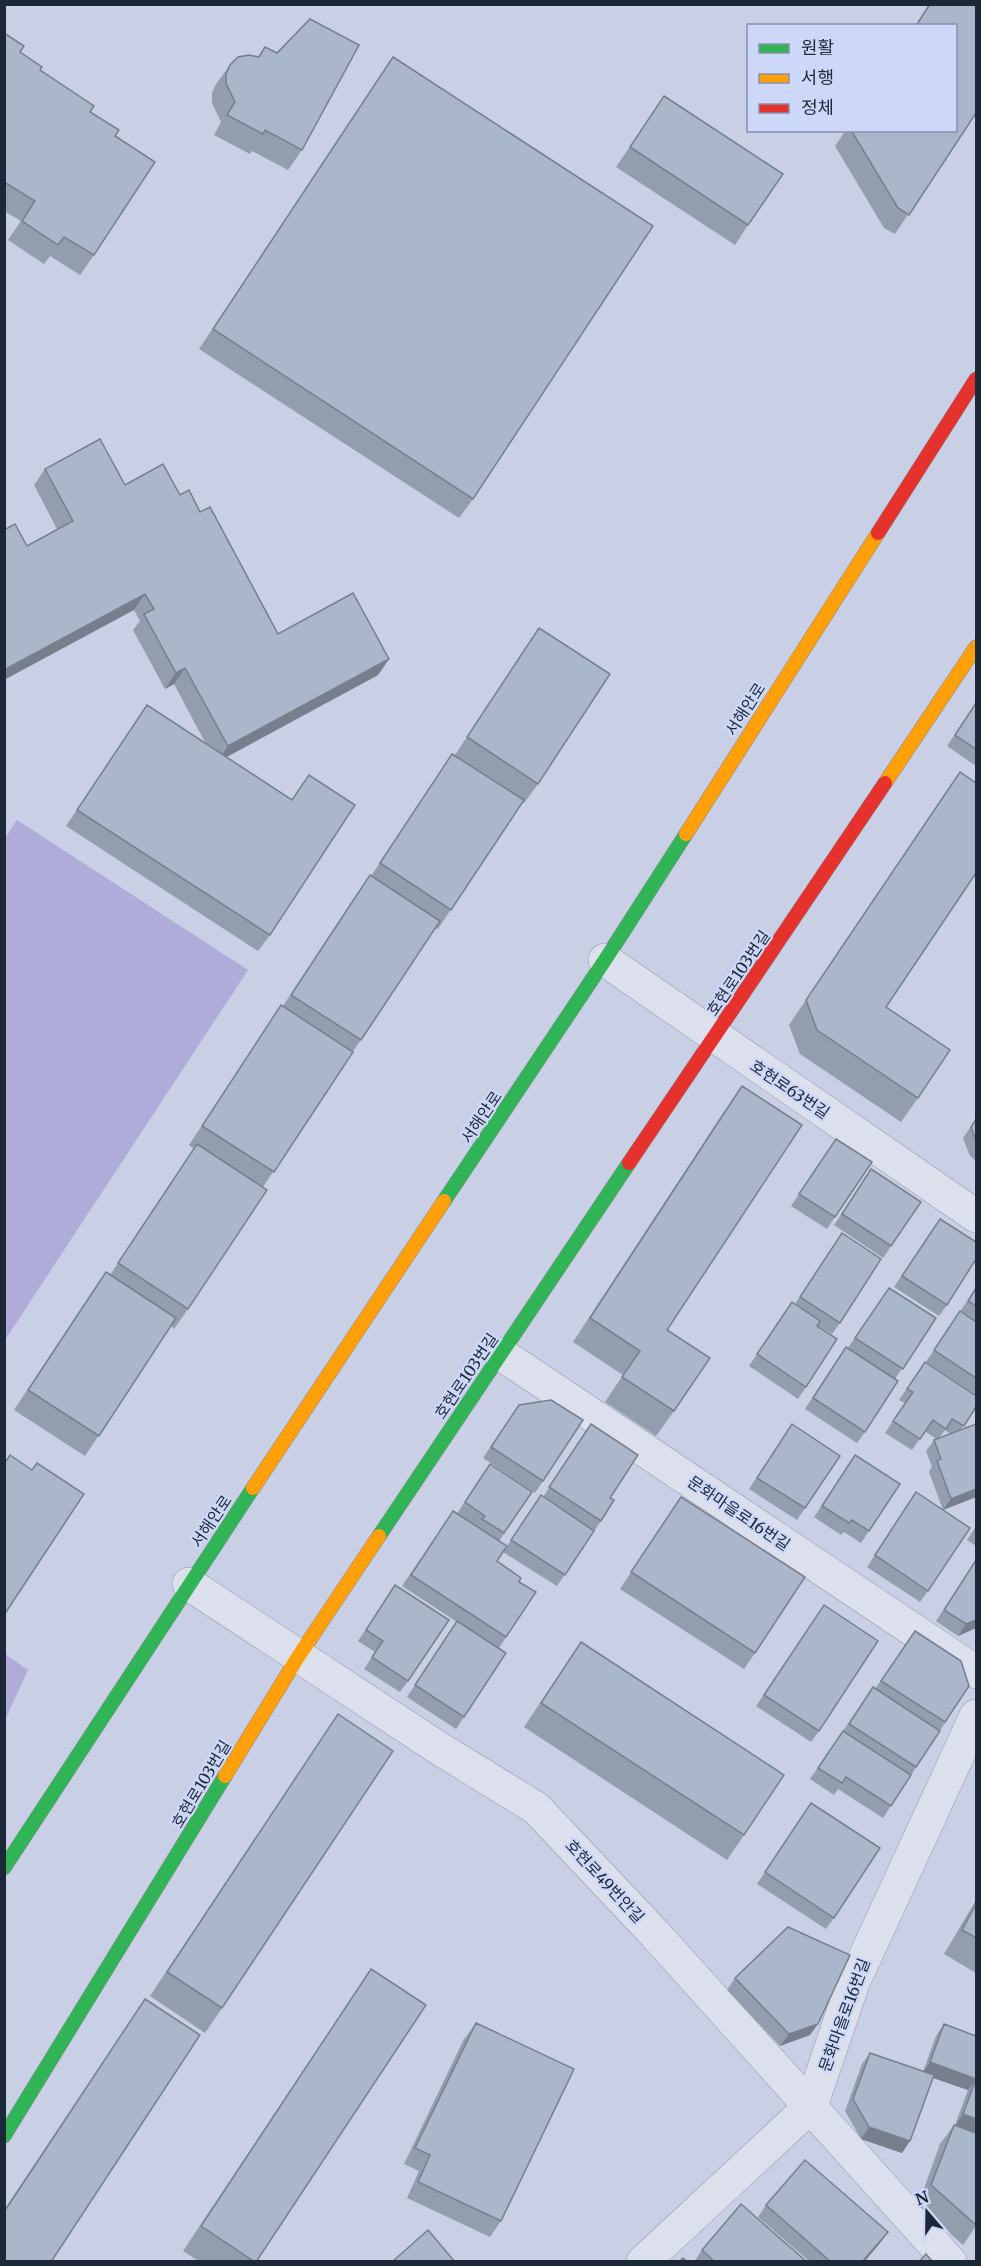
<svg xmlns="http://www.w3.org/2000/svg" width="981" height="2266" viewBox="0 0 981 2266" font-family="Merriweather,'Noto Sans KR',serif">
<rect width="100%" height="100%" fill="#c9cfe5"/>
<!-- green -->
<g fill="#b0acd9">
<polygon points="17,820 248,970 5,1340 4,839"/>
<polygon points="5,1654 28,1670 5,1720"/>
</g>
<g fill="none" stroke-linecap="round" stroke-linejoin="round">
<defs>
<g id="street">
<polyline points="605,960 976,1216"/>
<polyline points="501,1354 976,1672"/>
<polyline points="189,1584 440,1749 536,1808 655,1934 950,2262"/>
<polyline points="643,2262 811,2106 853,1983 976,1716"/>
</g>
<g id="fast">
<polyline points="444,1201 605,960 686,834"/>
<polyline points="379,1536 629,1163"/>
<polyline points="4,1868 253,1488"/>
<polyline points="4,2136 225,1776"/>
</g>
<g id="slow">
<polyline points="885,783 976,647"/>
<polyline points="686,834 878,533"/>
<polyline points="253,1488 444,1201"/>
<polyline points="225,1776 298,1657 379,1536"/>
</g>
<g id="jam">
<polyline points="878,533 976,379"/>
<polyline points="629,1163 885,783"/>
</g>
</defs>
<!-- street casing -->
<use href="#street" stroke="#939aaa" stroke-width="34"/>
<!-- fast casing -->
<use href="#fast" stroke="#838a99" stroke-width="15"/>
<!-- slow casing -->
<use href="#slow" stroke="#838a99" stroke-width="15"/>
<!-- jam casing -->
<use href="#jam" stroke="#838a99" stroke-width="15"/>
<!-- street -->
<use href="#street" stroke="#dcdfec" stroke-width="33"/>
<!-- fast -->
<use href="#fast" stroke="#30b455" stroke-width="14"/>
<!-- slow -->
<use href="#slow" stroke="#ff9f0a" stroke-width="14"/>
<!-- jam -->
<use href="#jam" stroke="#e5322d" stroke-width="14"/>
</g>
<!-- wall -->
<g fill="#929dae" fill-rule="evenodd">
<polygon points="929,4 976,4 976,113 895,234 884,228 835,146 846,130 956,130 956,26 915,26"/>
<polygon points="4,33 20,52 90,112 115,136 94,255 80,275 50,256 44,264 8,240 21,221 4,211"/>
<polygon points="265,47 302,150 288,170 252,151 250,154 214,135 221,122 212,103 212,93 216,84 230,65 258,57"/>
<polygon points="393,57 473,499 459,518 199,349"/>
<polygon points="664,96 748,225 735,245 616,167"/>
<polygon points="45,469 180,495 200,512 278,634 389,659 378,675 227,757 292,800 309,775 270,935 258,951 66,826 147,705 206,744 174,684 165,689 133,630 140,621 134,610 27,546 57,529 34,485"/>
<polygon points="539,628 538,784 524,803 522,802 438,929 435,928 263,1187 188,1309 174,1329 171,1326 85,1456 14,1410 92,1292 106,1272 110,1275 194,1149 189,1145 268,1025 281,1005 283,1006 356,895 370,875 371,876 452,754 455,755"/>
<polygon points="976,703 976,766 947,746"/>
<polygon points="960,772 886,1007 918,1098 901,1122 800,1054 789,1025"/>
<polygon points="742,1086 667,1330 674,1411 656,1436 605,1402 623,1375 573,1342 725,1110"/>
<polygon points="976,1119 976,1161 970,1156 963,1138"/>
<polygon points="828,1150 872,1162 827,1229 791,1206"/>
<polygon points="871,1169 921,1202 883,1258 834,1225"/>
<polygon points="932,1230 947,1305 939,1316 894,1287"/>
<polygon points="842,1233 840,1323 832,1334 817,1325 806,1387 798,1399 749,1366 792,1302 795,1304"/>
<polygon points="889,1288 936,1318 895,1379 865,1432 857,1443 805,1409 838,1358 846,1347 848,1348"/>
<polygon points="976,1288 976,1395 926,1362"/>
<path d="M 925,1362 L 976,1407 L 961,1429 L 976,1424 L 976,1497 L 943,1510 L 928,1591 L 920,1602 L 867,1567 L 908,1504 L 943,1510 L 929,1472 L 932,1467 L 926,1451 L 934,1440 L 936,1439 L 925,1431 L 912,1450 L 885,1433 L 905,1403 L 899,1400 ZM 945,1430 L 950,1434 L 939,1438 Z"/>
<polygon points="519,1405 543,1481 535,1493 483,1458"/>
<polygon points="591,1424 610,1498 601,1521 557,1586 503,1552 497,1561 519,1582 536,1592 499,1648 464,1717 456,1729 407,1697 457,1622 402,1586 453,1511 472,1524 457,1514 482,1475 532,1492 499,1541 507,1546 541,1495 543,1497"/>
<polygon points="784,1436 840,1456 797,1520 749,1489"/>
<polygon points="855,1455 869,1531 861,1543 844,1532 841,1535 814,1517"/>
<polygon points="681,1497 755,1653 744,1669 620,1589"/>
<polygon points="976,1526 976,1546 967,1540"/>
<polygon points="976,1560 976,1628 958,1636 936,1621"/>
<polygon points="395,1585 408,1681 400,1692 364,1669 375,1652 358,1641"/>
<polygon points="816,1617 819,1731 811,1742 756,1706"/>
<polygon points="915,1631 969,1686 883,1818 838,1789 834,1795 810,1779 873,1687 875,1689"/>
<polygon points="581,1642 744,1835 727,1860 524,1727"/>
<polygon points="338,1714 222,2008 205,2033 150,1996"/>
<polygon points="803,1815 834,1918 826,1929 757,1884"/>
<polygon points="976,1900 976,1973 944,1954"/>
<polygon points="371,1969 256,2262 200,2262 183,2251"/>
<polygon points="735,1978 810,2035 780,2046 727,1990"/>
<polygon points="145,1999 4,2262 4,2210"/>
<polygon points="476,2023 501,2221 490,2237 407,2198 419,2171 404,2164 464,2039"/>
<polygon points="944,2024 976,2036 976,2226 963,2245 918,2205 940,2144 954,2125 955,2125 968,2090 933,2078 902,2153 861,2139 845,2111 862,2064 870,2053 923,2072 936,2036"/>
<polygon points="766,2205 888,2232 880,2243 864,2262 810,2262 758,2217"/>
<polygon points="702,2250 807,2262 694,2262"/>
</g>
<!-- shaded-wall -->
<g fill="#777f8d">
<polygon points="145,594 134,610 4,680 4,670"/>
<polygon points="389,659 378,675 217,762 228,746"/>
<polygon points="185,668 174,684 165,689 176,673"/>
<polygon points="976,1489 976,1497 943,1510 951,1499"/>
<polygon points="976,1620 976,1628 958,1636 966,1624"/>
<polygon points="818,2024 810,2035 780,2046 789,2034"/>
<polygon points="930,2062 976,2079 968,2090 922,2074"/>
<polygon points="963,2114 976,2119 976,2134 955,2126"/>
<polygon points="869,2127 910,2141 902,2153 861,2139"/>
<polygon points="888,2232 880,2243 864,2262 862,2262"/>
</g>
<!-- building -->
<g fill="#aab6ca" stroke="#777f8d" stroke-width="1.5">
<polygon points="930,4 976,4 976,113 909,215 898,208 851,130 956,130 956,26 916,26"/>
<polygon points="310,19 359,45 302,150 265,130 263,134 227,115 235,102 226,83 226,74 230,65 238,57 249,55 259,57 265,47 277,53"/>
<polygon points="4,33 24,46 20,52 42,67 40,70 94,106 90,112 119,130 115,136 155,162 94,255 64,237 58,245 22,221 35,201 4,182"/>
<polygon points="393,57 653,226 473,499 213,329"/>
<polygon points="664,96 783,174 748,225 630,147"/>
<polygon points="100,439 125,485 163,464 180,495 189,490 200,512 210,507 278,634 353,593 389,659 228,746 185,668 176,673 144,614 154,609 145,594 4,670 4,530 15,524 27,546 73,521 45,469"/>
<polygon points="539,628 610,674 538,784 467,737"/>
<polygon points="976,703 976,749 955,735"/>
<polygon points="147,705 292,800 309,775 355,805 270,935 77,810"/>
<polygon points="452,754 524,800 451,910 380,863"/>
<polygon points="960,772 976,783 976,873 886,1007 950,1050 918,1098 817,1030 806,1000"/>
<polygon points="370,875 440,921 361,1040 291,995"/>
<polygon points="281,1005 353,1052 274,1172 202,1126"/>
<polygon points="742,1086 802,1125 667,1330 710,1358 674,1411 622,1377 640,1351 590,1318"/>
<polygon points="976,1119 976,1141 971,1127"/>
<polygon points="836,1139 872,1162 835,1217 799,1194"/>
<polygon points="197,1144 267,1190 188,1309 118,1263"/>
<polygon points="871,1169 921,1202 891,1246 842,1214"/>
<polygon points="940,1219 976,1242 976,1259 947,1305 902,1276"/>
<polygon points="842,1233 881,1259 840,1323 800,1297"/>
<polygon points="106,1272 176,1318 99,1436 28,1390"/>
<polygon points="889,1288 936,1318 903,1369 855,1338"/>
<polygon points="976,1288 976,1306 968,1301"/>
<polygon points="792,1302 820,1321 817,1326 837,1339 806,1387 757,1354"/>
<polygon points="960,1311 976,1322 976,1378 934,1350"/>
<polygon points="846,1347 898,1381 865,1432 813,1398"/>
<polygon points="925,1362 976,1396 976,1407 964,1426 952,1419 946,1429 933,1420 920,1439 893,1421 913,1392 907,1389"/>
<polygon points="551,1400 583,1420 543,1481 491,1447 519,1405"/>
<polygon points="591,1424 638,1455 610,1498 614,1500 601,1521 549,1487"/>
<polygon points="792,1424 840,1456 805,1508 757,1478"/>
<polygon points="976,1424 976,1489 951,1499 937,1461 941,1459 934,1440"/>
<polygon points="10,1455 32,1470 37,1463 84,1494 6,1612 4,1611 4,1464"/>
<polygon points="855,1455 900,1484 869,1531 852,1520 849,1523 822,1506"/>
<polygon points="490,1464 532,1492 504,1533 482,1519 485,1516 465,1502"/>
<polygon points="916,1492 970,1528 928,1591 875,1555"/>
<polygon points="541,1495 594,1531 565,1575 511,1540"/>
<polygon points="681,1497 805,1577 755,1653 631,1572"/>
<polygon points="453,1511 507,1546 497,1561 521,1578 519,1582 536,1592 506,1637 411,1575"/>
<polygon points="976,1560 976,1620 966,1624 944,1610"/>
<polygon points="395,1585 449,1620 408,1681 372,1657 383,1641 366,1630"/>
<polygon points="824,1605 878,1641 819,1731 764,1695"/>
<polygon points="457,1621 506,1653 464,1717 415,1685"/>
<polygon points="915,1631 961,1661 969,1686 945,1722 881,1681"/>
<polygon points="581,1642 784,1775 744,1835 541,1703"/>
<polygon points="873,1687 940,1731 916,1767 849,1724"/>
<polygon points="338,1714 393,1751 222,2008 167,1972"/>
<polygon points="843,1731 911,1775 891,1806 846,1777 842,1783 818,1768"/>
<polygon points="811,1803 880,1848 834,1918 765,1872"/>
<polygon points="976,1904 976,1938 962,1930"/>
<polygon points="788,1927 850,1955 818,2024 789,2034 735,1978"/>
<polygon points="371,1969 426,2005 256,2262 255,2262 201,2226"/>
<polygon points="145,1999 200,2035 51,2262 4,2262 4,2212"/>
<polygon points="476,2023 574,2069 501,2221 418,2182 430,2155 415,2148"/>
<polygon points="944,2024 976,2036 976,2119 963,2114 976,2079 930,2062"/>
<polygon points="870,2053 934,2075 910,2141 869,2127 853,2099"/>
<polygon points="954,2125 976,2133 976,2225 931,2185"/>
<polygon points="805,2160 888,2232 862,2262 831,2262 766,2205"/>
<polygon points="741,2204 807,2262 715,2262 702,2250"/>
<polygon points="428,2230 455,2262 392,2262"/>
<polygon points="926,2254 933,2262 919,2262"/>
<polygon points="683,2258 687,2262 679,2262"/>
</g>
<g text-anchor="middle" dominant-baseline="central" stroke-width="4.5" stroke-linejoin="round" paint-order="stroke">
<!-- street labels -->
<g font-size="16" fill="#1b2838" stroke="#cdd7f8">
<text transform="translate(745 709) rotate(-57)">서해안로</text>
<text transform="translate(738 973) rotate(-56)">호현로103번길</text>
<text transform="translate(790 1089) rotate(34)">호현로63번길</text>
<text transform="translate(481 1117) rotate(-56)">서해안로</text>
<text transform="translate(466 1376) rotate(-56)">호현로103번길</text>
<text transform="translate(739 1513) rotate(34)">문화마을로16번길</text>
<text transform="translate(211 1521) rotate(-56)">서해안로</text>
<text transform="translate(201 1784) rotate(-59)">호현로103번길</text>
<text transform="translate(605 1881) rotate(47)">호현로49번안길</text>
<text transform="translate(844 2015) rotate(-70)">문화마을로16번길</text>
</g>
</g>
<!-- border -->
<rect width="981" height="2266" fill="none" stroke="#1b2838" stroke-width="12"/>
<!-- legend -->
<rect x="747" y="24" width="210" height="108" fill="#cdd7f8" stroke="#8691ab" stroke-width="1.5"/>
<rect x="759" y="44" width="30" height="9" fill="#30b455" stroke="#8691ab" stroke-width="1.5"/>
<text x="801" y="54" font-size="18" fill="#1b2838">원활</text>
<rect x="759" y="74" width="30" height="9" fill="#ff9f0a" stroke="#8691ab" stroke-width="1.5"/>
<text x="801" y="84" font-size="18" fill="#1b2838">서행</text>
<rect x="759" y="104" width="30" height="9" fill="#e5322d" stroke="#8691ab" stroke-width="1.5"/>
<text x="801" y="114" font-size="18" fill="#1b2838">정체</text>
<!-- north arrow -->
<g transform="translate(927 2212) rotate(340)" stroke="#cdd7f8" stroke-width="4.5" paint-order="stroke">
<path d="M0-4.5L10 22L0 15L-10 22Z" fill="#1b2838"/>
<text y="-9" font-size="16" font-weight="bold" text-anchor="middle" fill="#1b2838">N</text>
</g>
</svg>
